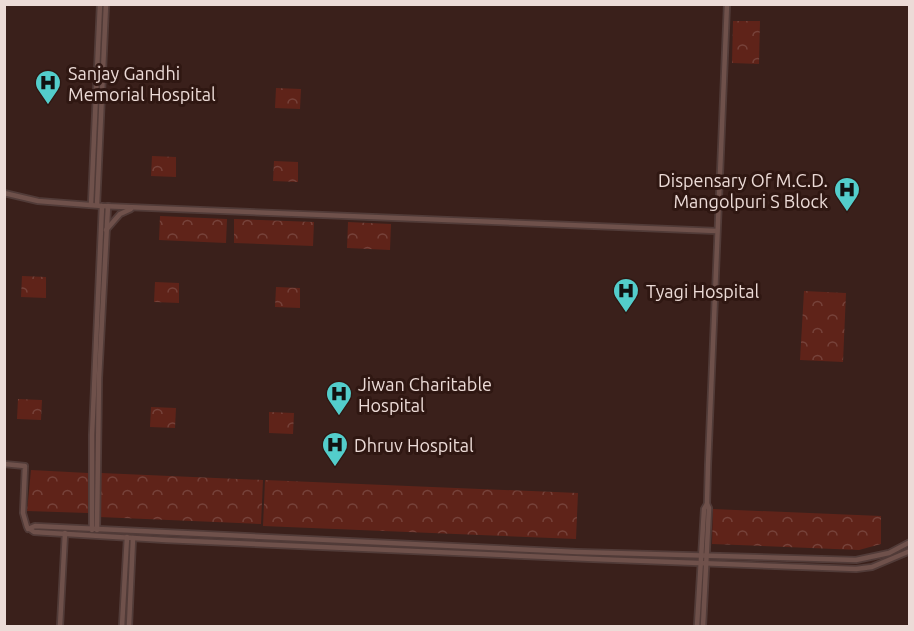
<svg xmlns="http://www.w3.org/2000/svg" width="914" height="631" viewBox="0 0 914 631" font-family="Ubuntu,sans-serif">
<defs>
<pattern id="forest-crowns" width="20" height="18" patternUnits="userSpaceOnUse" patternTransform="scale(1.5)"><rect width="20" height="18" fill="#5f2319"/><path d="M2 6a3 3 0 1 1 6 0M12 15a3 3 0 1 1 6 0" fill="none" stroke="#76423a"/></pattern>
</defs>
<rect width="100%" height="100%" fill="#3a201b"/>
<!-- forest -->
<g fill="url(#forest-crowns)">
<polygon points="733,21 760,21 759,64 732,63"/>
<polygon points="276,88 301,89 300,109 275,108"/>
<polygon points="152,156 176,157 176,177 151,176"/>
<polygon points="274,161 298,162 298,182 273,181"/>
<polygon points="160,216 227,219 226,243 159,240"/>
<polygon points="234,219 314,222 313,246 234,243"/>
<polygon points="348,222 391,224 390,250 347,248"/>
<polygon points="22,276 46,277 46,298 21,297"/>
<polygon points="155,282 179,283 179,303 154,302"/>
<polygon points="276,287 300,288 300,308 275,307"/>
<polygon points="804,291 846,293 843,362 800,360"/>
<polygon points="18,399 42,400 41,420 17,419"/>
<polygon points="151,407 176,408 175,428 150,427"/>
<polygon points="269,412 294,413 293,434 269,433"/>
<polygon points="31,470 88,473 88,513 27,511"/>
<polygon points="101,473 263,480 261,524 99,517"/>
<polygon points="265,480 578,493 576,539 263,526"/>
<polygon points="713,509 881,516 881,544 859,550 712,544"/>
</g>
<g fill="none" stroke-linecap="round" stroke-linejoin="round">
<defs>
<g id="minor">
<polyline points="4,193 38,201 102,206 717,231"/>
<polyline points="91,205 100,4"/>
<polyline points="97,205 106,4"/>
<polyline points="106,230 120,214 131,209"/>
<polyline points="4,464 25,466 23,513 27,527 34,532 166,540 593,559 856,569 872,567 910,551"/>
<polyline points="28,529 35,526 577,552 856,560 889,553 910,542"/>
<polyline points="92,530 92,435 102,206"/>
<polyline points="97,530 99,378 108,206"/>
<polyline points="60,626 65,533"/>
<polyline points="122,626 127,537"/>
<polyline points="129,626 133,538"/>
<polyline points="697,626 704,509 707,504"/>
<polyline points="703,626 709,508 707,504 708,465 727,4"/>
</g>
</defs>
<!-- minor casing -->
<use href="#minor" stroke="#513b38" stroke-width="8"/>
<!-- minor -->
<use href="#minor" stroke="#6f514b" stroke-width="4.5"/>
</g>
<!-- icons -->
<defs>
<symbol id="hospital-pin" viewBox="-11 -11 22 30"><path d="M0 17L-7.5 6A9.5 9.5 0 1 1 7.5 6Z" fill="#53cdcb" stroke="#2f1712"/><path d="M-5-5h3v3.5h4V-5h3V5h-3V1.5h-4V5h-3Z" fill="#111"/></symbol>
</defs>
<g fill-rule="evenodd">
<use href="#hospital-pin" x="33" y="68" width="30" height="40"/>
<use href="#hospital-pin" x="832" y="175" width="30" height="40"/>
<use href="#hospital-pin" x="611" y="276" width="30" height="40"/>
<use href="#hospital-pin" x="324" y="379" width="30" height="40"/>
<use href="#hospital-pin" x="320" y="430" width="30" height="40"/>
</g>
<g text-anchor="middle" dominant-baseline="central" stroke-width="6" stroke-linejoin="round" paint-order="stroke">
<!-- poi labels -->
<g font-size="18" fill="#ecdbd7" stroke="#2f1712" text-anchor="start">
<text x="68" y="73">Sanjay Gandhi<tspan x="68" dy="21">Memorial Hospital</tspan></text>
<text x="828" y="180" text-anchor="end">Dispensary Of M.C.D.<tspan x="828" dy="21">Mangolpuri S Block</tspan></text>
<text x="646" y="291">Tyagi Hospital</text>
<text x="358" y="384">Jiwan Charitable<tspan x="358" dy="21">Hospital</tspan></text>
<text x="354" y="445">Dhruv Hospital</text>
</g>
</g>
<!-- border -->
<rect width="914" height="631" fill="none" stroke="#ecdbd7" stroke-width="12"/>
</svg>
